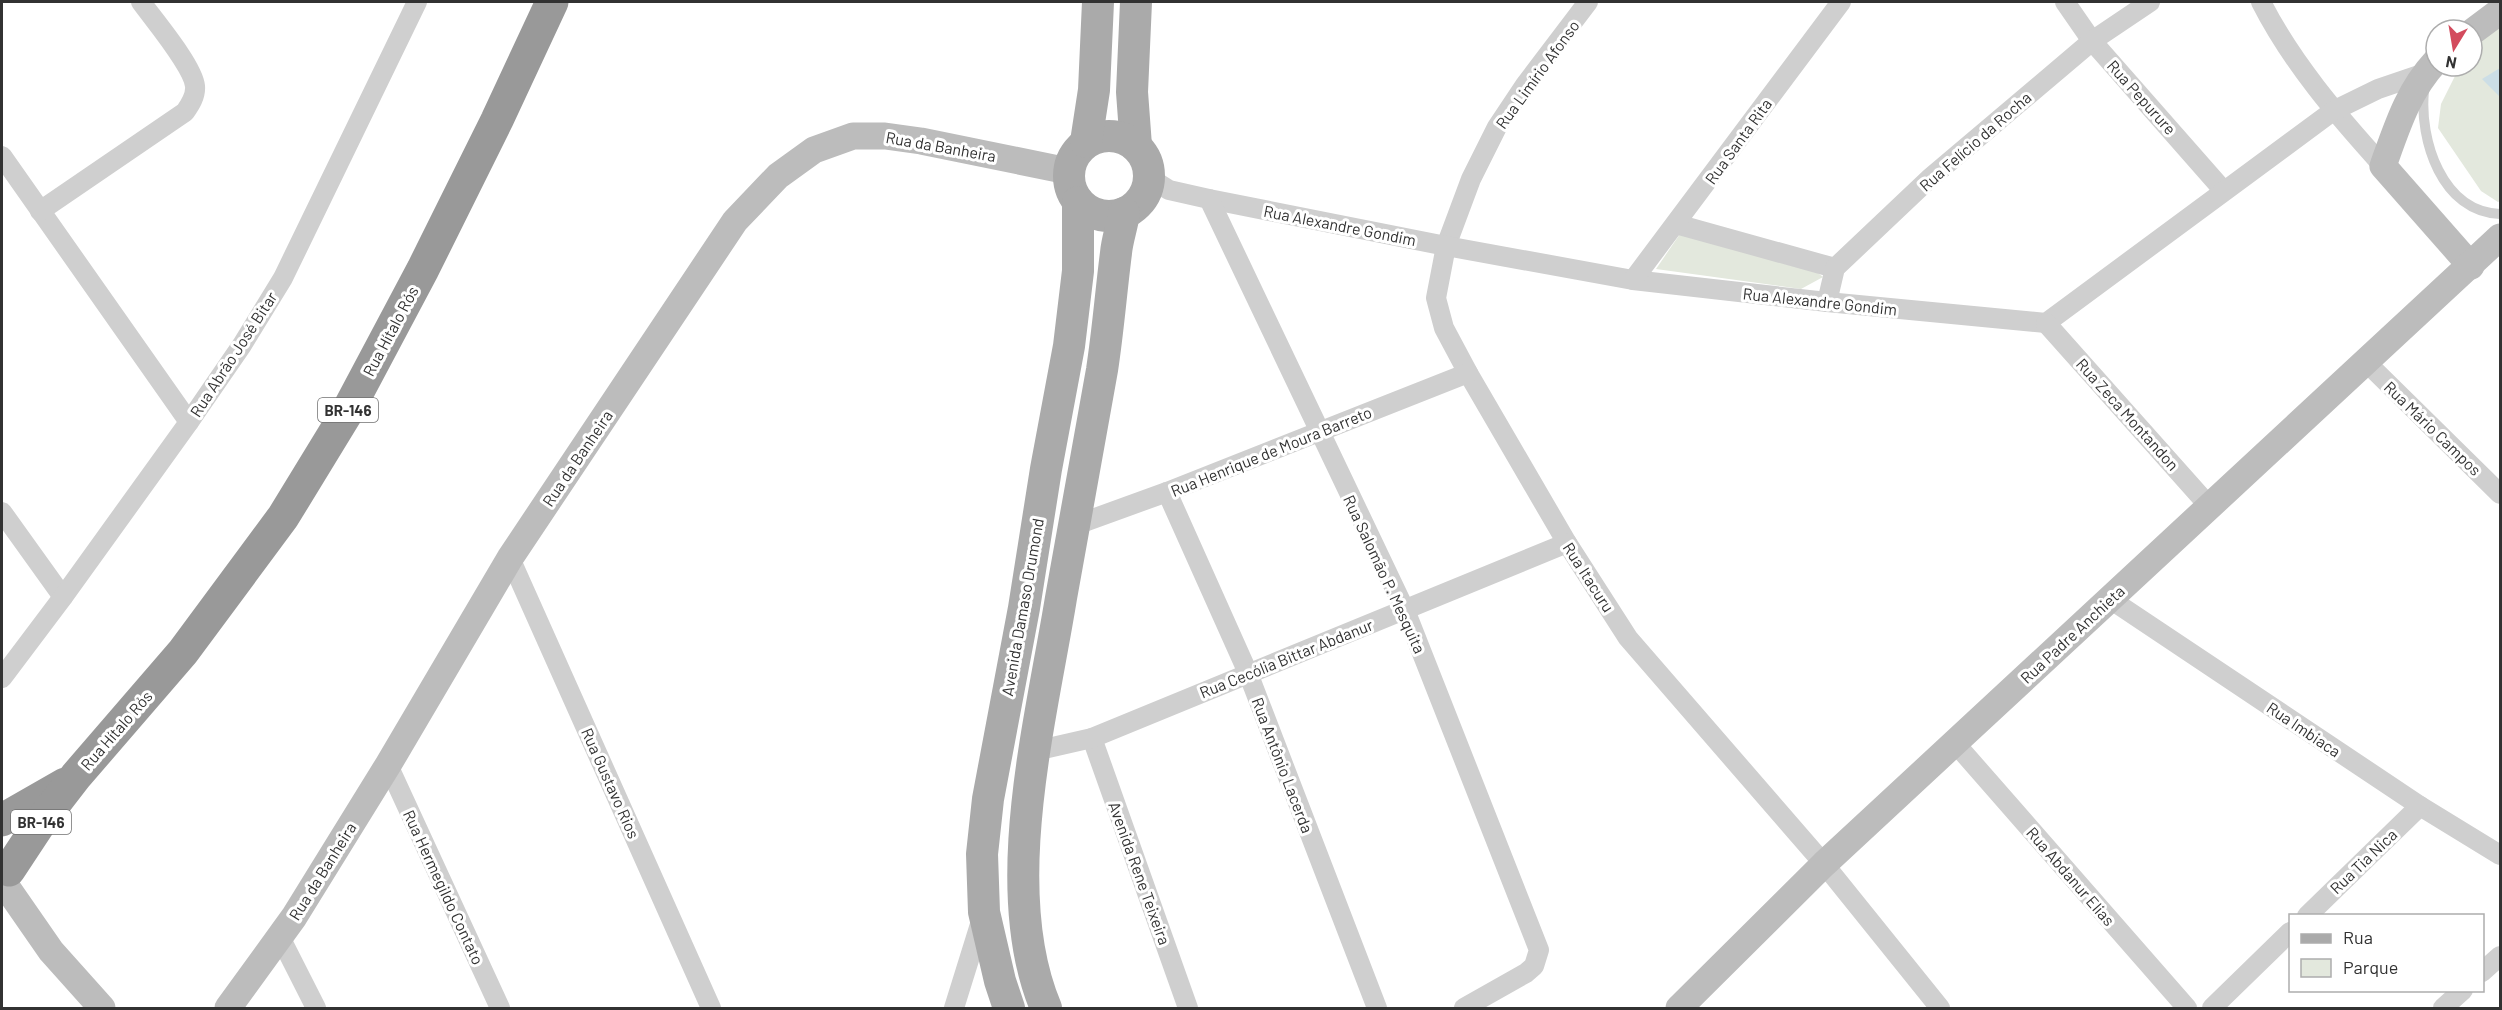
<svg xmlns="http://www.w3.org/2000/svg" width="2502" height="1010" viewBox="0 0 2502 1010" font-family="Barlow,sans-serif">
<rect width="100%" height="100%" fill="#fff"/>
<!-- green -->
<g fill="#e3e8dd">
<polygon points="2500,21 2500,201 2498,202 2481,191 2438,128 2441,104 2460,66 2472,66 2472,48 2491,26"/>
<polygon points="1680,234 1814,270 1823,277 1801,289 1656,269"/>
</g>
<!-- water -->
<polygon fill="#ccdee6" points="2500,68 2500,97 2482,79"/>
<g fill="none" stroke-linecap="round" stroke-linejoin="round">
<!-- lane -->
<path stroke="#cfcfcf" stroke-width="10" d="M 2424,91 C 2419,140 2442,212 2500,214"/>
<!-- street -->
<g stroke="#cfcfcf" stroke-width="20">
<polyline points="1588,2 1525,85 1497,127 1471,179 1446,246 1436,298 1444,328 1468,373 1567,543 1628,638 1824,864 1940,1008"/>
<polyline points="2065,2 2092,41 2223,190"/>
<path d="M 2261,2 C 2292,63 2337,115 2383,166"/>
<polyline points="2,156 189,422"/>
<polyline points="1150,178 1169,190 1209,199 1446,246 1633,280 1827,302 2046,323 2333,111 2378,89 2425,73"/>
<polyline points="1209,199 1405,610 1539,950 1534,966 1526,973 1464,1008"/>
<path d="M 40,211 L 185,112 C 190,105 196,96 195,86 C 193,66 154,20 141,2"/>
<polyline points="1676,224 1835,268"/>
<polyline points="1633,280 1841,2"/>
<polyline points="1827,302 1835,268 1929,179 2092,41 2150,2"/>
<polyline points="2046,323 2209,506"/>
<polyline points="2365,361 2500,494"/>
<polyline points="1167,492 1248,673 1377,1008"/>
<polyline points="2,512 63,597"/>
<polyline points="1073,526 1167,492 1468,373"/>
<polyline points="510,558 711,1008"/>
<polyline points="2110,599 2420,806 2500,855"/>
<polyline points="2,678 63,597 189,422 242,345 283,278 417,2"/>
<polyline points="1092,738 1188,1008"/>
<polyline points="1955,743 2187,1008"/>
<polyline points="1035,751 1092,738 1567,543"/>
<polyline points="388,765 500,1008"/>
<polyline points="2307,916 2420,806"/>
<polyline points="280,937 316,1008"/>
<polyline points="2482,972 2500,956"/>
<polyline points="954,1008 982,918"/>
<polyline points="2212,1008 2290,932"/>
<polyline points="2443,1008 2463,990"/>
</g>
<!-- secondary -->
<g stroke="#bcbcbc" stroke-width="27">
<polyline points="2472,32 2500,11"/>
<path d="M 2436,61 C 2408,91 2397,127 2383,166 L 2471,266"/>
<polyline points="8,889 51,951 102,1008"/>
<polyline points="228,1008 294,917 388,765 510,558 735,221 778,176 814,150 853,136 885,136 921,141 1068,171"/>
<polyline points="1679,1008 1824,864 2500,237"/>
</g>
<!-- primary -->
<g stroke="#aaa" stroke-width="32">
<polyline points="1136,2 1132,92 1136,146"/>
<circle cx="1109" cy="176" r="40"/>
<polyline points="1086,142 1094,90 1098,2"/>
<polyline points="1009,1008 1000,981 984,912 982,854 988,799 1024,608 1046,469 1069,346 1078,271 1078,202"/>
<path d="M 1046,1008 C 996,890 1041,721 1061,598 C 1074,522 1089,446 1102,370 C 1108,331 1111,292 1116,253 C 1117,240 1122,227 1124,213"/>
</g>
<!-- highway -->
<g stroke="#999" stroke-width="33">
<polyline points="2,820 65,784"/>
<polyline points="9,870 42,820 76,776 183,652 283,517 346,414 423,269 497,120 552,2"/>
</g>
</g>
<g text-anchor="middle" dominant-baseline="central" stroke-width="6" stroke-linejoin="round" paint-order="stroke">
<!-- shield labels -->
<g fill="#fff" stroke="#707070" stroke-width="1.5">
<rect x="318" y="398" width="60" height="24" rx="4.5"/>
<rect x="11" y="810" width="60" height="24" rx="4.5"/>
</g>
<g font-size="15" font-weight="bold" fill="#323232">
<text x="348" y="410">BR-146</text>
<text x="41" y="822">BR-146</text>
</g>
<!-- street labels -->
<g font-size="16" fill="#323232" stroke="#fff">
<text transform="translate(1537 74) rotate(-54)">Rua Limírio Afonso</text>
<text transform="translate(2142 97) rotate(48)">Rua Pepurure</text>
<text transform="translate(1738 141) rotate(-54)">Rua Santa Rita</text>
<text transform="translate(1975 141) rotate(-41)">Rua Felício da Rocha</text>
<text transform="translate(941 146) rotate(10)">Rua da Banheira</text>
<text transform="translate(1340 225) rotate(11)">Rua Alexandre Gondim</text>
<text transform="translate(1820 301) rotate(6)">Rua Alexandre Gondim</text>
<text transform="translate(390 331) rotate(-62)">Rua Hítalo Rós</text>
<text transform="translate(233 354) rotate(-57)">Rua Abrão José Bitar</text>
<text transform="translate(2128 414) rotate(48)">Rua Zeca Montandon</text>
<text transform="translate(2433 428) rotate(44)">Rua Mário Campos</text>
<text transform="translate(1271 451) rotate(-22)">Rua Henrique de Moura Barreto</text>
<text transform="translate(577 458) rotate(-56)">Rua da Banheira</text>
<text transform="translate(1385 574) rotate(65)">Rua Salomão P. Mesquita</text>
<text transform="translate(1589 577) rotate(57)">Rua Itacuru</text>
<text transform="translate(1022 607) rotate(-80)">Avenida Damaso Drumond</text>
<text transform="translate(2072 634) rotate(-43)">Rua Padre Anchieta</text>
<text transform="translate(1286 658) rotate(-22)">Rua Cecólia Bittar Abdanur</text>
<text transform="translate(2304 729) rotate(34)">Rua Imbiaca</text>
<text transform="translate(116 730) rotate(-49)">Rua Hítalo Rós</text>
<text transform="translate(1283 765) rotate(69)">Rua Antônio Lacerda</text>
<text transform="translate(611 783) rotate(66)">Rua Gustavo Rios</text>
<text transform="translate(2363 861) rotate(-44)">Rua Tia Nica</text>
<text transform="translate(322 871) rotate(-58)">Rua da Banheira</text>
<text transform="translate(1140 873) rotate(70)">Avenida Rene Teixeira</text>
<text transform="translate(2071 876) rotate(49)">Rua Abdanur Elias</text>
<text transform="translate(444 887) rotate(65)">Rua Hermegildo Contato</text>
</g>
</g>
<!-- border -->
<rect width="2502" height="1010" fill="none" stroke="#323232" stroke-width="6"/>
<!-- legend -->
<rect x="2289" y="914" width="195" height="78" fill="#ffffff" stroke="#adadad" stroke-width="1.5"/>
<rect x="2301" y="934" width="30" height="9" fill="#aaaaaa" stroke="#adadad" stroke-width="1.5"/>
<text x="2343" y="944" font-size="18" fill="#323232">Rua</text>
<rect x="2301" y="959" width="30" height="18" fill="#e3e8dd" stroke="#adadad" stroke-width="1.5"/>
<text x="2343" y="974" font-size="18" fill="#323232">Parque</text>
<!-- north arrow -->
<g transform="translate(2454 48) rotate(191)"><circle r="28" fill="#ffffff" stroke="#adadad" stroke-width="1.5"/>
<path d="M0-4.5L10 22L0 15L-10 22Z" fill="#d34b5d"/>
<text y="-9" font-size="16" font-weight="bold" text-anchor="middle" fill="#323232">N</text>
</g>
</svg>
